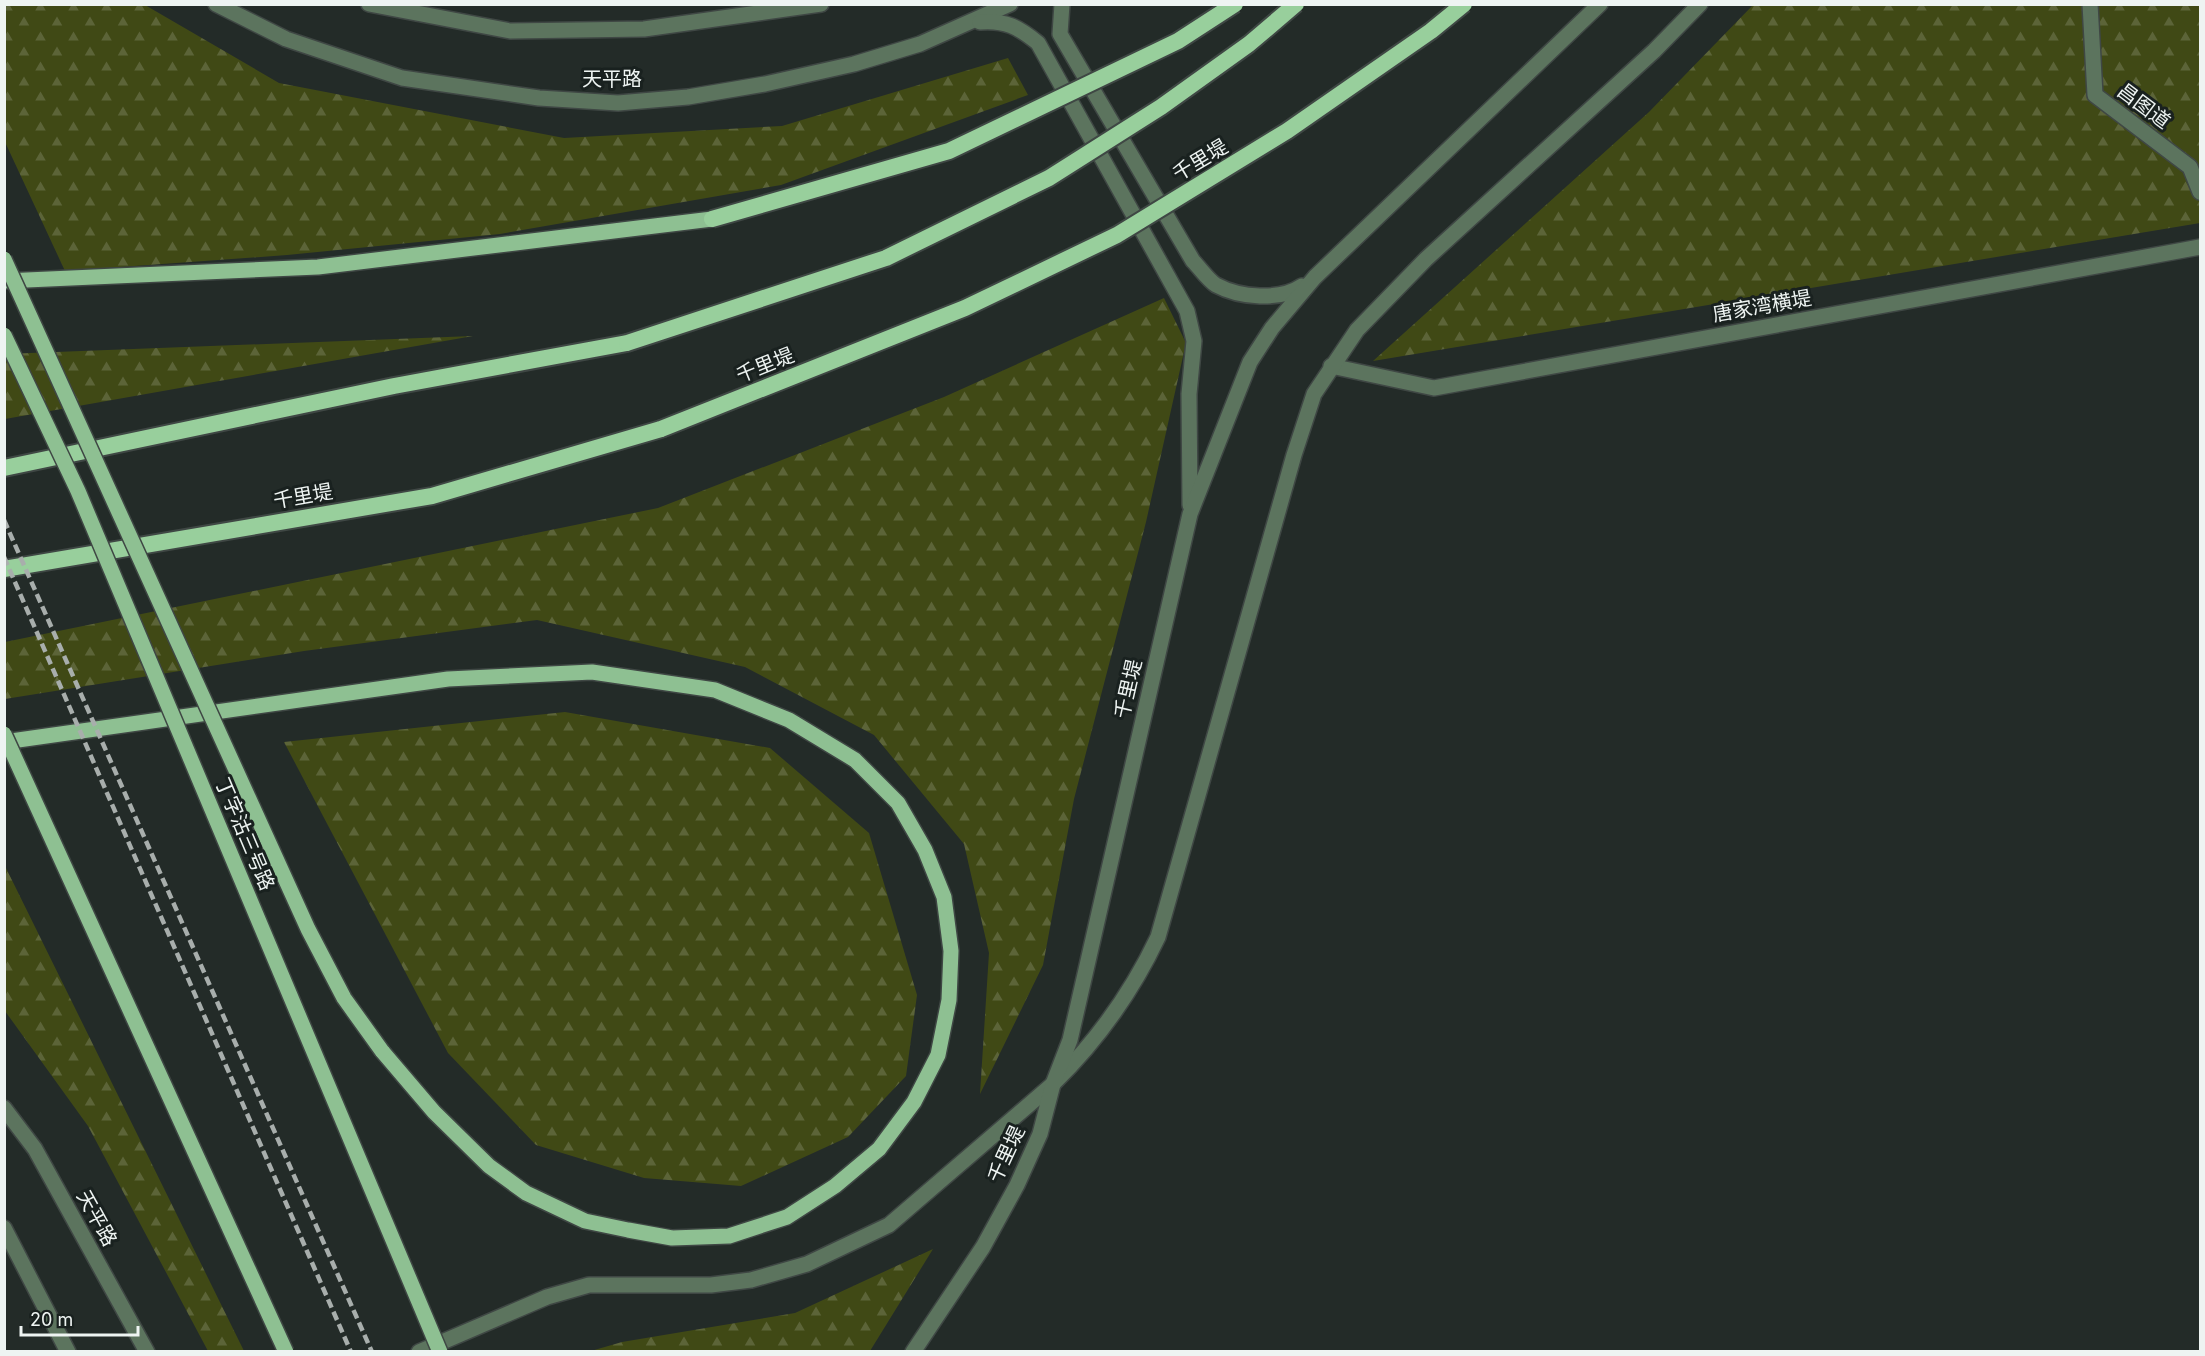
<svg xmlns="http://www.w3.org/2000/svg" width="2205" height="1356" viewBox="0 0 2205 1356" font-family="Inter,'Noto Sans SC',sans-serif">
<defs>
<pattern id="forest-firs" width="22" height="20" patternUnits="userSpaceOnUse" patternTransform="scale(1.5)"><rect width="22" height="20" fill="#404915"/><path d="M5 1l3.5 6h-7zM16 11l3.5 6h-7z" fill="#5c6438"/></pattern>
</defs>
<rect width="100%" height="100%" fill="#232b28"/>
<!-- forest -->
<g fill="url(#forest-firs)">
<polygon points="4,5 145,5 279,83 564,138 782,126 1008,58 1028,95 781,185 500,234 287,255 65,271 5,142"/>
<polygon points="1753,5 2200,5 2200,223 1373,361 1649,112"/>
<polygon points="1164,298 1186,343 1146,522 1074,799 1043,965 980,1094 989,953 964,844 874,735 745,667 537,620 304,651 5,699 5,642 658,508 944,397"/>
<polygon points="473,336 5,419 4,354"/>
<polygon points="565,712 770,748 869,833 917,995 906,1076 848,1137 741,1186 644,1178 536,1145 448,1053 284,742"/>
<polygon points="5,866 244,1351 208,1351 88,1126 5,1011"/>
<polygon points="933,1249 870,1351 591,1351 622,1342 795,1313"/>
</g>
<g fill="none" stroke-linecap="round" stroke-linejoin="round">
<defs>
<g id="minor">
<polyline points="369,4 510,31 644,29 821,4"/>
<polyline points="1331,366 1434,388 2200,247"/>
<path d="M 1053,1084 C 1098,1040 1131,994 1158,937 L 1294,455 L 1314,394 L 1357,330 L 1426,259 L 1654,51 L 1700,4"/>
<polyline points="4,1228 68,1352"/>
</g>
<g id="tertiary">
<polyline points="216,4 286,39 402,78 539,98 618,103 688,97 765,84 854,64 920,44 1010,4"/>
<path d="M 1062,4 L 1060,34 L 1193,261 C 1200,268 1208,280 1216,285 C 1240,298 1280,301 1302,286"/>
<polyline points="2090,4 2095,95 2190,167 2200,192"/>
<path d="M 980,22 C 1006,20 1018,27 1038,43 L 1187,311 L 1194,341 L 1189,394 L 1190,505"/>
<polyline points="4,1108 35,1149 147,1352"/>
<polyline points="419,1352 547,1297 589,1285 711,1285 751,1280 807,1264 889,1225 1053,1084"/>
<polyline points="913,1352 983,1247 1017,1185 1040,1134 1053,1084 1070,1040 1190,514 1250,362 1272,328 1315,277 1600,4"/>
</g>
<g id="primary">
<polyline points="4,281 318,267 712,219"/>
<polyline points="4,742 448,679 592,672 715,690 789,720 855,760 898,803 925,850 944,897 951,951 949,1000 938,1055 914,1102 879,1149 835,1186 787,1217 729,1236 672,1238 628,1230 585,1221 526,1193 489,1166 434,1112 382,1051"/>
</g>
<g id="trunk">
<polyline points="4,468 394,386 627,343"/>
<polyline points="4,569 432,496 661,429"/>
</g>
</defs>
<!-- minor casing -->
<use href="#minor" stroke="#3f4744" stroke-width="18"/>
<!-- tertiary casing -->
<use href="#tertiary" stroke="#3f4744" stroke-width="18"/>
<!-- primary casing -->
<use href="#primary" stroke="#3f4744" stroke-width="18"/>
<!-- trunk casing -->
<use href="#trunk" stroke="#3f4744" stroke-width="20"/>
<!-- minor -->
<use href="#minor" stroke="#5c745e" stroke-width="15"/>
<!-- tertiary -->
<use href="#tertiary" stroke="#5c745e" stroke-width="15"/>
<!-- primary -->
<use href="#primary" stroke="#8ec092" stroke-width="15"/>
<!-- trunk -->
<use href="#trunk" stroke="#98cf9c" stroke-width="16"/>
<!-- rail -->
<g stroke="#a8aeac" stroke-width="4.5" stroke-dasharray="9 4.5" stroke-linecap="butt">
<polyline points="4,520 372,1352"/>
<polyline points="4,557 351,1352"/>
</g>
<defs>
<g id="primary-bridge">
<polyline points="4,259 308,929 344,998 382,1051"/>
<polyline points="4,335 78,491 440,1352"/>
<polyline points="4,734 286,1352"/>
</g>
<g id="trunk-bridge">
<polyline points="712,219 949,151 1178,41 1235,4"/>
<polyline points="627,343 886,258 1049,178 1161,107 1249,44 1296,4"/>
<polyline points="661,429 965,308 1117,235 1287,131 1431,31 1464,4"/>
</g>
</defs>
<!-- primary-bridge casing -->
<use href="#primary-bridge" stroke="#3f4744" stroke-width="18" stroke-linecap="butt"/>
<!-- trunk-bridge casing -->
<use href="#trunk-bridge" stroke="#3f4744" stroke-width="20" stroke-linecap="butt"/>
<!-- primary-bridge -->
<use href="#primary-bridge" stroke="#8ec092" stroke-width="15"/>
<!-- trunk-bridge -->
<use href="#trunk-bridge" stroke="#98cf9c" stroke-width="16"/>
</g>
<g text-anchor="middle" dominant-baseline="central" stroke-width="6" stroke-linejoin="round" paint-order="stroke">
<!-- street labels -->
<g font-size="20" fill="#eef4f2" stroke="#19211f">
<text x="612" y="79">天平路</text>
<text transform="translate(2144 106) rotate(37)">昌图道</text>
<text transform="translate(1200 160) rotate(-31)">千里堤</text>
<text transform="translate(1762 306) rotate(-10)">唐家湾横堤</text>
<text transform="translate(765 365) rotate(-22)">千里堤</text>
<text transform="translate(303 496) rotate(-10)">千里堤</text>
<text transform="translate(1128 689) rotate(-77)">千里堤</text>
<text transform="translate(245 834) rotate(67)">丁字沽三号路</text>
<text transform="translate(1006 1154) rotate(-65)">千里堤</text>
<text transform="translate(97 1218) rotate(61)">天平路</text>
</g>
</g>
<!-- border -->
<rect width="2205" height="1356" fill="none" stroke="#eef4f2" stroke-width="12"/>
<!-- scale -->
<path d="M21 1326v9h117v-9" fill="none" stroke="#eef4f2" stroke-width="3"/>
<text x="30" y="1326" font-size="18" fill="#eef4f2" stroke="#19211f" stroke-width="4.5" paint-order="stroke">20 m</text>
</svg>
